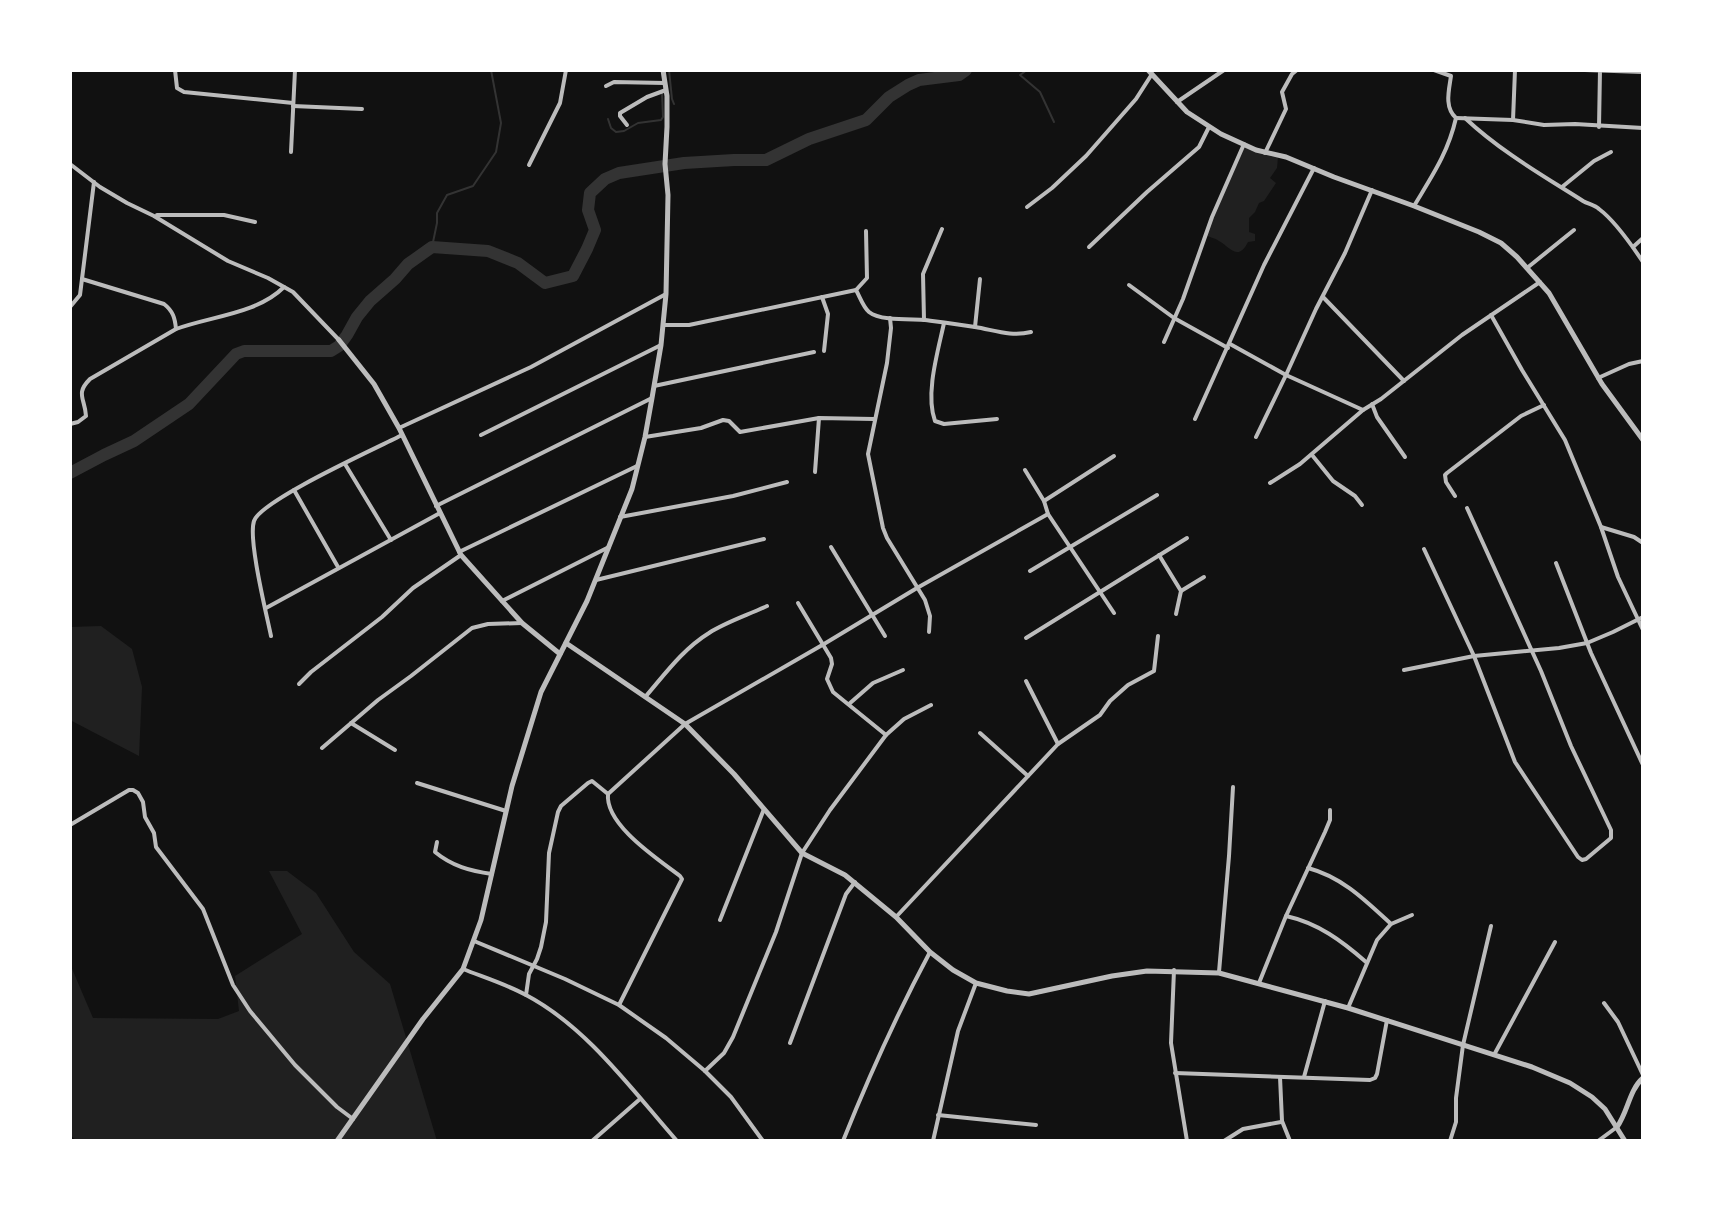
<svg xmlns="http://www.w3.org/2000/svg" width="1713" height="1211" viewBox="0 0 1713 1211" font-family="'DM Sans',sans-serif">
<rect width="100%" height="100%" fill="#111"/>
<!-- green -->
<g fill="#202020">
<path d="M 1242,145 L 1278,157 L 1277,168 L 1270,178 L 1276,183 L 1264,201 L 1259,203 L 1255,212 L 1249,218 L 1249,232 L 1255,234 L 1255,241 L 1248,242 C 1238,262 1230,247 1219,241 C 1215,238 1209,237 1205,235 Z"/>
<polygon points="101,626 132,649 142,687 139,756 70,720 70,627"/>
<polygon points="269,871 287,871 316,893 354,952 390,984 437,1141 77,1141 70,1135 70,964 93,1018 218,1019 239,1011 235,976 302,934"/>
</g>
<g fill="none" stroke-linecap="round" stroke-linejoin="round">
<!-- stream -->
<g stroke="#333" stroke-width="2">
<polyline points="669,70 672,99 674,104"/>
<polyline points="1027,70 1020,75 1040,92 1054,122"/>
<polyline points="608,119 611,128 616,132 624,131 638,123 661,120 663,117 662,93"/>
<polyline points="432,247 437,223 437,213 447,195 473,186 496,152 501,123 491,70"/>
</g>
<!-- river -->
<polyline stroke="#333" stroke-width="12" points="70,473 104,455 134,441 189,404 236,354 244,351 331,351 339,346 347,335 357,317 370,301 395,279 408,264 432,247 488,251 518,263 545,283 573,276 587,249 595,230 588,210 590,193 605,179 619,173 684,163 734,160 766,160 809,139 866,120 889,97 908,85 919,80 959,75 966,70"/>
<!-- minor -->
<g stroke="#bcbcbc" stroke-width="4">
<polyline points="175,70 177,88 184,92 293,103"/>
<polyline points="808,70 828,70"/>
<polyline points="1585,70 1643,72"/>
<polyline points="606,86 614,82 665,83"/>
<polyline points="1177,102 1224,70"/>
<polyline points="293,106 362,109"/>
<polyline points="1456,118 1513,120 1544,125 1575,124 1643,128"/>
<path d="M 1465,118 C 1500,151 1542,175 1583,201 C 1588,204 1595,205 1599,209 C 1614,220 1633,247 1643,262"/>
<polyline points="1513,120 1515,70"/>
<polyline points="627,125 620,116 620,113 647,97 666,90"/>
<polyline points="1599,127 1600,70"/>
<polyline points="291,152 295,70"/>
<polyline points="1265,153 1286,109 1282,92 1292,74 1297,70"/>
<polyline points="70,164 100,187 127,203 154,216 228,261 268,278 293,292 339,340"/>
<polyline points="529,165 560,103 566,70"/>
<polyline points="1562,187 1594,161 1611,152"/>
<path d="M 1414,206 C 1432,176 1448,153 1456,118 C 1444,107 1449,90 1451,76 L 1434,70"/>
<polyline points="1027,207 1052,188 1086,156 1136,99 1152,74"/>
<polyline points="157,215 224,215 255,222"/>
<polyline points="1089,247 1147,192 1199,147 1209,127"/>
<polyline points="1633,247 1643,238"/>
<polyline points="1527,268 1574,230"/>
<polyline points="1129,285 1174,318 1228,348"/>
<path d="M 856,290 C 860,297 863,307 869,312 C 880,321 910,319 925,320 C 941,322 958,324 975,327 C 994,330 1011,337 1031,332"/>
<polyline points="822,297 828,314 824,351"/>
<polyline points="1323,297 1404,381"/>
<polyline points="70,307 80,295 94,182"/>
<polyline points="1491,315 1522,370 1565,440 1601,527 1618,577 1643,630"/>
<polyline points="890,318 891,328 887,363 868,454 883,528 887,538 925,600 930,616 929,632"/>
<polyline points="924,320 923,274 942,229"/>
<path d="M 944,323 C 938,351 925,394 935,421 L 944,424 L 997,419"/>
<polyline points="663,325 689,325 856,290 867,278 866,231"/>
<polyline points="975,327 980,279"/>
<path d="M 176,329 C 211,316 257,314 284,287"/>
<polyline points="1164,342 1183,299 1212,217 1244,144"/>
<polyline points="1230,344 1286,375 1363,410"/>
<polyline points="1598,378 1629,364 1643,361"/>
<polyline points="654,386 814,352"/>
<polyline points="1372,404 1377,417 1405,457"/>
<polyline points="1195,419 1264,265 1314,168"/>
<path d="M 70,424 L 78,422 L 86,416 C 85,398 75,394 90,379 L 176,329 C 175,318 173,311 164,304 L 82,279"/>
<polyline points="399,428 531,367 666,294"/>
<polyline points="481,435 661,345"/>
<polyline points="645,437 701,428 723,420 729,421 740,432 819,418 874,419"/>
<polyline points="1256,437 1286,375 1316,309 1345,253 1372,190"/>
<polyline points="1312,455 1333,481 1355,496 1362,505"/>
<polyline points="345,464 391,540"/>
<polyline points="1025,470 1044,501 1048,514 1114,613"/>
<polyline points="815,472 819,418"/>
<polyline points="1270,483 1300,464 1363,410 1381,399 1462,335 1540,282"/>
<polyline points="294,490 338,567"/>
<polyline points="1455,496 1446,482 1445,475 1447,473 1521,416 1544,405"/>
<polyline points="1044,501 1114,456"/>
<polyline points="436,506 652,398"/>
<polyline points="620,517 733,496 787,482"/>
<polyline points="1601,527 1634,537 1643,543"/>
<polyline points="831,547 885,636"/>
<polyline points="1424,549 1474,656 1515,762 1578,857 1582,860 1586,859 1611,838 1611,830 1571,746 1541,671 1467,508"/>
<polyline points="459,552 637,466"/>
<polyline points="1159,555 1181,591 1176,614"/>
<polyline points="1556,563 1591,653 1643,765"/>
<polyline points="1030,571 1157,495"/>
<polyline points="596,580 764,539"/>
<polyline points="1181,591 1204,577"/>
<polyline points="502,601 609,547"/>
<polyline points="798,603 831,658 832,664 827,679 833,692 886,735"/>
<polyline points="266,608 440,513"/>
<path d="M 271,636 C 266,612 248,539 254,521 C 261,500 377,448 402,435"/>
<polyline points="1026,638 1187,538"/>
<polyline points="1404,670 1474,656 1559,648 1587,643 1613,632 1643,617"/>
<polyline points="1026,681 1058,744"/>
<polyline points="299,684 311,672 382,617 413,588 461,555"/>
<path d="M 646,696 C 665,674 683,649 709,633 C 726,622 748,615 767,606"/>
<polyline points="849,704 873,683 903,670"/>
<polyline points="351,723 395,750"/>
<polyline points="980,733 1028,776"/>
<polyline points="322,748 378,700 411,676 472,628 488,624 522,623"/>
<polyline points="417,783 506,811"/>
<polyline points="608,794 685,724 824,644 917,588 1048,514"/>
<polyline points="70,825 129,790 133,790 138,793 143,802 145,817 154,833 156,847 203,909 233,985 250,1011 295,1065 337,1107 353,1119"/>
<path d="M 437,842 L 435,852 C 452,866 470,871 492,874"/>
<path d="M 1308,868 C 1342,877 1365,900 1391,924"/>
<path d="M 1286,916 C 1318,923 1342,941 1366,962"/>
<polyline points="896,917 1058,744 1100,715 1110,701 1128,685 1154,671 1158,636"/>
<polyline points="720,920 764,809"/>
<polyline points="474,941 565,979 619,1005 666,1038 705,1071 731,1097 763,1141"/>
<path d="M 463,969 C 483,977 506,984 526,995 C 587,1027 632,1090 677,1141"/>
<polyline points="1174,970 1171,1043 1187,1141"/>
<polyline points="1219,972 1229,856 1233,787"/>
<polyline points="1259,983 1286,916 1325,832 1330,820 1330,810"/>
<path d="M 526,995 L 529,974 L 537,959 L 541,947 L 546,922 L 549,853 L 558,812 L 561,806 L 588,783 L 592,781 L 608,794 C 605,825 658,859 680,876 L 682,879 L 619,1005"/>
<polyline points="1604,1003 1618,1022 1643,1075"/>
<polyline points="1348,1008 1377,940 1391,924 1412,915"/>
<polyline points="790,1043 846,894 855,882"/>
<polyline points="1494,1055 1555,942"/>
<polyline points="705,1071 724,1053 733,1037 776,932 802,853 830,810 886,735 904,719 931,705"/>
<polyline points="1175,1073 1370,1080 1375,1078 1377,1074 1387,1020"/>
<polyline points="1280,1077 1282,1121 1290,1141"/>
<polyline points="1304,1077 1325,1001"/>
<polyline points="938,1115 1036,1125"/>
<polyline points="592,1141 640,1099"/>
<path d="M 843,1141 C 869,1076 897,1014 930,952"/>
<polyline points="933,1141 958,1031 976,983"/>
<polyline points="1224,1141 1243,1129 1281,1122"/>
<polyline points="1450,1141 1456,1122 1456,1098 1463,1045 1491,926"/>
<polyline points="1598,1141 1617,1127"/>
</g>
<!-- tertiary -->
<g stroke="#bcbcbc" stroke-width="5">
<polyline points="1148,70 1187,112 1221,134 1256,150 1286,157 1334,177 1414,206 1479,232 1501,243 1517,257 1549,293 1602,384 1643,440"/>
<polyline points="339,340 374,384 399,428 461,555 522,623 560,654"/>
<polyline points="566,643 685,724 734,774 802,853 845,875 896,917 930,952 953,970 976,983 1007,991 1029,994 1112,976 1147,971 1219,973 1348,1008 1532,1067 1570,1083 1592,1097 1605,1109 1625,1141"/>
<path d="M 1617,1127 C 1628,1112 1629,1090 1643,1078"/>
<polyline points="337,1141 423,1019 463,969 481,920 512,786 541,692 587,601 632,489 645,437 652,398 661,345 666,294 668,195 665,164 667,127 667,96 663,70"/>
</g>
</g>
<!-- border -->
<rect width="1713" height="1211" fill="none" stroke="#ffffff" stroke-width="144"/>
</svg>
